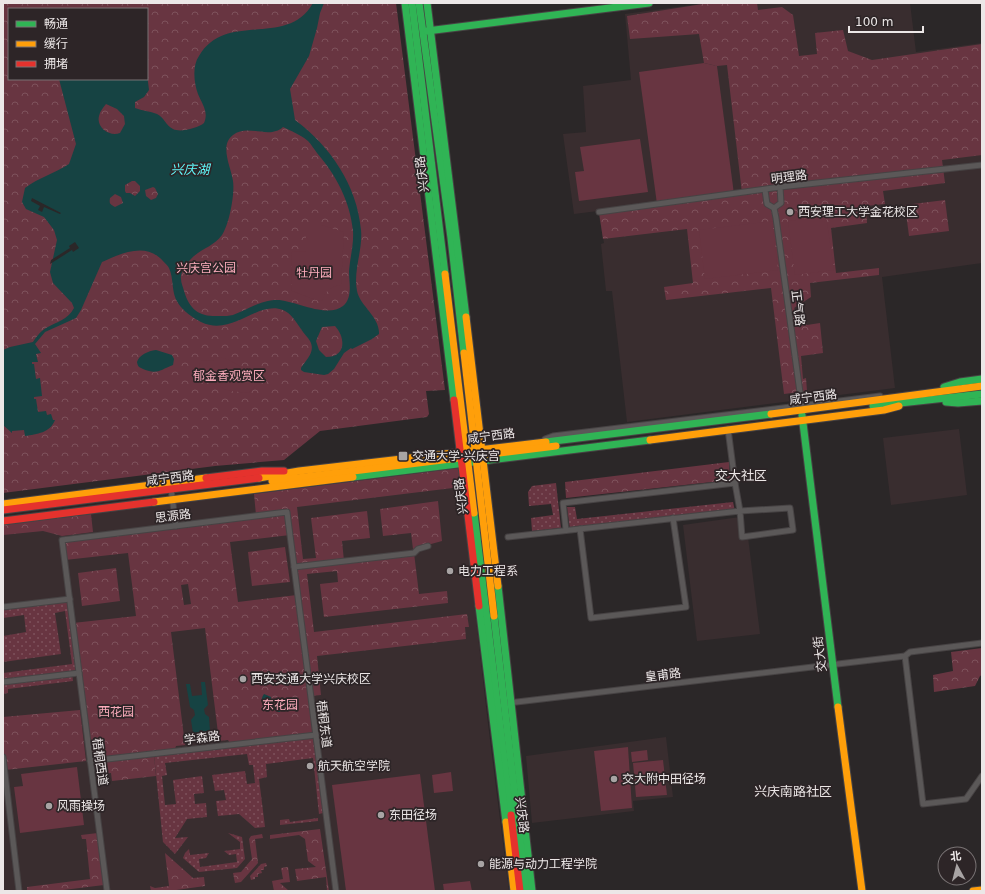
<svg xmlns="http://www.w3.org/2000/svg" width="985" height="894" viewBox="0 0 985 894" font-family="'DejaVu Sans','Noto Sans SC',sans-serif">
<defs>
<pattern id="grass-dots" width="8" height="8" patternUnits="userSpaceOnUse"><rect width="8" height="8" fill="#683541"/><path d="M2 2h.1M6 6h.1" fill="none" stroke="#7e525c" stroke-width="1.8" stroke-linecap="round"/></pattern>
<pattern id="forest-crowns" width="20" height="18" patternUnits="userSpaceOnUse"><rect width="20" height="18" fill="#683541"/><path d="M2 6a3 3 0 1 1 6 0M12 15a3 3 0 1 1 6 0" fill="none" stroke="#7e525c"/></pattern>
</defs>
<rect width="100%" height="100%" fill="#2b2728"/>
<!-- built -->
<g fill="#392d2f">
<polygon points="707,3 910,3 916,52 982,43 982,263 882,277 895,388 627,422 612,291 606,291 601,244 604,243 598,211 574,214 563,134 586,132 583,86 631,80 625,14"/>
<polygon points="959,429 967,495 891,505 883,438"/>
<polygon points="459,468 488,724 509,891 3,891 3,525"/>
<polygon points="740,517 742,537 748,537 760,634 697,641 683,525"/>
<polygon points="666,737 673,797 633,801 634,811 532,823 526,756"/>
</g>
<!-- grass -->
<g fill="url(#grass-dots)">
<polygon points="556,483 561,528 532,531 531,518 553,515 551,504 529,506 528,492 532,486"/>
<polygon points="733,502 735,511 570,530 567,507 575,507 577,519"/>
<polygon points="70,599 77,673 72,673 73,681 8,689 8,693 3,694 3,673 72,664 65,611 55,613 61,654 3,662 3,636 26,632 24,615 3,618 3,607"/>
<polygon points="313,736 323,813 319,814 313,758 266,764 267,777 259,779 265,827 255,828 239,814 218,816 216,801 226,800 224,790 215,791 212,775 245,771 247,784 255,783 253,765 249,765 247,754 165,763 167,775 162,776 165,805 176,804 173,780 202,776 204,793 194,794 195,804 206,803 207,817 187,819 175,838 188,837 175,854 163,842 154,755"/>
<polygon points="318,818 318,821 280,825 280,820 289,819 290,822"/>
<polygon points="228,833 242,837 245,859 237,868 199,872 183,858 185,853 189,849 190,855 209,853 206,858 199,859 200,867 237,862 236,854 229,855 224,851 240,849 240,842"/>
<polygon points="266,863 267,866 264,867 264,870 261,870 262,873 258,874 258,877 255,877 255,879 251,880 250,876 261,864"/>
</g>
<!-- forest -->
<g fill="url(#forest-crowns)" fill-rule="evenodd">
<path d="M 3,3 L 396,3 L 445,390 L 426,391 L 429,414 L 427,417 L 320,431 L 284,460 L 215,466 L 3,493 ZM 9,9 L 147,9 L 147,79 L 9,79 Z"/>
<polygon points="709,3 757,3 758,10 782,7 793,15 799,56 817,54 815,33 843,30 848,51 872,60 982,44 982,155 942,160 945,183 883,191 885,204 866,206 867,223 831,228 836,273 879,268 879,275 810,283 811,297 794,308 807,325 820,323 823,353 801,356 803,379 806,378 807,391 784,394 771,288 666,300 664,287 693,283 687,229 603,239 599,212 742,193 727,65 717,66 704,63 699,34 630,39 627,16"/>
<polygon points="945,200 949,231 909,236 905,205"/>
<polygon points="729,462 730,480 566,498 565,482"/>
<path d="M 459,468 L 461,487 L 297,507 L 303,559 L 316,558 L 311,518 L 367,511 L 370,538 L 342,541 L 344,561 L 414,553 L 419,594 L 447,591 L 448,603 L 324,617 L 320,584 L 338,582 L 337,571 L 307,574 L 314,632 L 467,614 L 469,627 L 465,627 L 466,639 L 317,656 L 321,695 L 311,696 L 316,735 L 231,745 L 228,740 L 219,741 L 205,628 L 171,632 L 185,745 L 176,746 L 174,752 L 154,755 L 156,776 L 112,781 L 111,773 L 97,774 L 95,761 L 90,761 L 73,623 L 136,616 L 128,553 L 65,560 L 62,540 L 256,515 L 254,494 ZM 290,535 L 297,595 L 238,602 L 230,542 ZM 188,584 L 191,604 L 184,605 L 181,585 Z"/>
<polygon points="438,501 442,541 413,549 411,533 383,536 380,509"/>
<polygon points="91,514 93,532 62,536 43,531 3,535 3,525"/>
<polygon points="285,547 290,582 252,586 248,552"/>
<polygon points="116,568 120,601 82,606 78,573"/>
<polygon points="982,648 982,675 980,676 975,686 934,692 933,675 953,671 951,652"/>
<polygon points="80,710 86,761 5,770 3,755 3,717"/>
<polygon points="320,829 329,891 327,891 326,877 297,881 295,869 316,867 308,861 305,839 299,835 270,839 270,835"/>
<polygon points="98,833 104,885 55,891 27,891 27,887 90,879 86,839 82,839 81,835"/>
<polygon points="262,834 263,838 255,839 258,863 241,882 235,883 233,873 241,872 252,859 249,839 251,836"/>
<polygon points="165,853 193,878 204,877 205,886 169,891 151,891 150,886 155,888 169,886"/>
<polygon points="288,867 290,882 280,883 289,891 274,891 272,881 283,879 281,868"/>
</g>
<!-- garden -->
<g fill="#683541">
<polygon points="704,63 717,66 734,194 657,204 639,72"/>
<polygon points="640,139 648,192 579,201 575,172 584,171 580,147"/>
<polygon points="826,216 834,270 795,275 788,221"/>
<polygon points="772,221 778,270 705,279 699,230"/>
<path d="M 306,225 L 321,225 L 344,232 L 341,285 C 330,287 325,291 322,301 L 316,300 L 292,291 L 291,253 L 293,251 L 306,252 Z"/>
<path d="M 214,357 C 228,356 240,367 252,373 C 258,375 265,377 270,380 L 257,385 L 248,393 L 231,391 L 224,389 L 214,383 L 201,383 L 199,364 L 201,363 L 201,361 L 214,360 Z"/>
<polygon points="628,747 632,808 601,811 594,751"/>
<polygon points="647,750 648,760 632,762 631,752"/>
<polygon points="663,760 667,795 636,797 633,763"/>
<polygon points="77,767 84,825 20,833 14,787 23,786 21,774"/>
<polygon points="451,772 453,791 434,793 432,775"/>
<polygon points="420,774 435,891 346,891 332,785"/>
<polygon points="470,881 472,891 444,891 443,884"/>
</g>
<!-- water -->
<g fill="#164343" fill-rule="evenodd">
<path d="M 313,3 L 324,3 L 320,13 L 317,28 L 309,56 L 290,89 L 295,120 C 330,146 357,185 361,230 C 363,250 353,270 357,291 C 360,306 380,317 379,334 L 372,339 L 352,349 L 351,348 L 344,353 L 334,369 L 328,374 L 324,375 L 304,372 L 301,370 L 301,368 C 306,360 316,352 310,341 C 308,337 304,334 301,329 C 296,322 291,313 283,310 C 257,300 233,337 201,322 C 193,318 183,311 178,303 C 171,293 174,278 169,268 C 168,266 165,263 163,261 C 146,242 122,253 102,262 L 81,310 L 76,318 L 45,332 L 35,344 L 41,353 L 36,354 L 38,362 L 32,362 L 32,364 L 34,364 L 36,379 L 40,378 L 42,396 L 34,397 L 34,399 L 36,399 L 38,412 L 46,411 L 47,415 L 51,414 L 53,420 L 55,420 C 50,433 37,434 25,436 L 24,430 L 12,431 L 12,433 L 3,425 L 3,350 L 10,347 L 33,342 C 37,336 40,332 46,328 C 56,322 68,320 74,308 L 72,303 L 53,283 L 50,272 L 57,240 L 54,230 L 44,217 L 26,209 L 22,202 L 25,188 C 38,178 55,173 69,164 L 76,144 L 59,79 L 147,79 L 147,74 L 149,90 L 144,97 L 135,102 L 135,108 C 142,111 150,111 157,114 C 164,117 166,126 173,129 C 180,133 198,128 204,123 C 209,112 202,104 198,94 C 194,83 192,66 199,56 C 226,10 287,49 313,3 ZM 106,104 L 117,109 L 124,116 L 125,124 L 120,133 C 110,137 96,128 99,116 C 100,111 103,108 106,104 ZM 283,127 C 291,131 301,135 308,141 C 311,144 314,149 317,153 C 336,175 350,201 353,231 C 354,244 350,258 349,271 C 349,282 353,298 343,306 C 327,319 294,300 277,300 C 260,300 248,310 233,315 C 229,316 225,316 220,316 C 200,317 190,311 184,291 C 183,287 181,283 181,279 C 180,274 183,271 185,267 C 195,249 212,249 222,235 C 229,225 235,194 233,181 C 231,167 219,145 233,135 C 248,123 269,140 283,127 ZM 132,181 L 135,181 L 140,186 L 140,191 L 135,196 L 130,193 L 126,193 L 125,191 L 125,185 ZM 153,187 L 155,188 L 158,194 L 156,198 L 151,200 L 146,196 L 145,190 ZM 115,194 L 121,197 L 123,203 L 115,207 C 110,204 109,204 110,198 ZM 335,326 C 346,338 346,357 326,357 L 319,350 L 316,341 L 322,327 Z"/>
<path d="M 156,350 L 172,355 L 174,359 L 173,365 C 160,370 157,375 143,369 C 139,367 138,367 137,362 C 139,355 148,351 156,350 Z"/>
<polygon points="201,682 205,682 208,705 204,709 205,714 209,717 210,731 193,733 191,720 195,715 194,710 190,707 186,684 190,684 192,696 202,695"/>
<path d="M 264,694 L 271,697 L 271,699 L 266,698 L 265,699 L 268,703 L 279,706 L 281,707 L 280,712 L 278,712 C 272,707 256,705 264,694 Z"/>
</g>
<!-- pier -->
<g fill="#2b2728">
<polygon points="32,198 61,213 60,214 44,207 42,212 38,210 40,206 31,201"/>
<polygon points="75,242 79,248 73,252 72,250 50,264 51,260 70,248 69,246"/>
</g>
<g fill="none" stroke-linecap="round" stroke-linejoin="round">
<defs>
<g id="street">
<polyline points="765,190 767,204 774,208 781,203 780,187"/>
<polyline points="774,208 776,218 802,407"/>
<polyline points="599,212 780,187 982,165"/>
<polyline points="728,429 735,483"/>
<polyline points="545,439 553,436 880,396"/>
<polyline points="171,489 176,526"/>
<polyline points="580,529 591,618 686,607 673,518"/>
<polyline points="508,537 740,511 742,537 793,530 790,508 740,511 735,483 563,503 566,530"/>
<polyline points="294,567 414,553 418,549 428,546"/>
<polyline points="3,607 70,599"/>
<polyline points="905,656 923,804 966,799 982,776"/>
<polyline points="3,682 79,673"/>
<polyline points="508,703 905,656 910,652 982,643"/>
<polyline points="3,757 19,891"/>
<polyline points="90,761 316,735"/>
<polyline points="107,891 62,540 287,512 336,891"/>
</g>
<g id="fast">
<polyline points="405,3 454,400"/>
<polyline points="412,3 445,274"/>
<polyline points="419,3 451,238 464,353"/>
<polyline points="427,3 466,317"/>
<polyline points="427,31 649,3"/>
<polyline points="944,387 960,382 982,379"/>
<polyline points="946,402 958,403 982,401"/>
<polyline points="873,406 982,394"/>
<polyline points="802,415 838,707"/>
<polyline points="546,442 771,414"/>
<polyline points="353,477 650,440"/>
<polyline points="474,513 511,815"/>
<polyline points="498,586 532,891"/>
<polyline points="479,606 506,822"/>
<polyline points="494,616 526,891"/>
</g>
<g id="slow">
<polyline points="445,274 474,513"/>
<polyline points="466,317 498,586"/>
<polyline points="464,353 494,616"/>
<polyline points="771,414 982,386"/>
<polyline points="650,440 884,410 899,406"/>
<polyline points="259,478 299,471 546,442"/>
<polyline points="272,481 556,446"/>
<polyline points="154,502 353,477"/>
<polyline points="3,504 206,478"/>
<polyline points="838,707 862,891"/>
<polyline points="506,822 514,891"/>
<polyline points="973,891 982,890"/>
</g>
<g id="jam">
<polyline points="454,400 479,606"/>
<polyline points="206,478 262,471 284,471"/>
<polyline points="3,510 259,478"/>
<polyline points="3,521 154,502"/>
<polyline points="511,815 520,891"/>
</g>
</defs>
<!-- street casing -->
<use href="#street" stroke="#474344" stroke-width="7"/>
<!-- fast casing -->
<use href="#fast" stroke="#474344" stroke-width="9"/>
<!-- slow casing -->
<use href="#slow" stroke="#474344" stroke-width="9"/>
<!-- jam casing -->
<use href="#jam" stroke="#474344" stroke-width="9"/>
<!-- street -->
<use href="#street" stroke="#5b5858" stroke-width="5"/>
<!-- fast -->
<use href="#fast" stroke="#30b455" stroke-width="7"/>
<!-- slow -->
<use href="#slow" stroke="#ff9f0a" stroke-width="7"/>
<!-- jam -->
<use href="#jam" stroke="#e5322d" stroke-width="7"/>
</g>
<!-- markers -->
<g fill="#a8a4a4" stroke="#2d2527" stroke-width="1.5">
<circle cx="790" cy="212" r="4"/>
<rect x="398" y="451" width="10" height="10" rx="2"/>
<circle cx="450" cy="571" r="4"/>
<circle cx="243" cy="679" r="4"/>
<circle cx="310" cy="766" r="4"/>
<circle cx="614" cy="779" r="4"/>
<circle cx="49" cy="806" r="4"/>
<circle cx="381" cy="815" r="4"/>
<circle cx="481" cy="864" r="4"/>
</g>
<g text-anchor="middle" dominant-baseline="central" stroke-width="3.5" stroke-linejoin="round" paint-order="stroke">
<!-- street labels -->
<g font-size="12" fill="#ece7e7" stroke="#2d2527">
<text transform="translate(422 174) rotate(-97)">兴庆路</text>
<text transform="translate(789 177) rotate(-7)">明理路</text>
<text transform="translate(798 308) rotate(83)">正气路</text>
<text transform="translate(813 397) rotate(-7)">咸宁西路</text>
<text transform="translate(491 436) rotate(-7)">咸宁西路</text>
<text transform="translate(170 478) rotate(-7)">咸宁西路</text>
<text transform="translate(461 496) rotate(-97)">兴庆路</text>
<text transform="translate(173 516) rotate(-7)">思源路</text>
<text transform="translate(820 654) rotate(-97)">交大街</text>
<text transform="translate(663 675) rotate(-7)">皇甫路</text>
<text transform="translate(324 724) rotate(83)">梧桐东道</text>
<text transform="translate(202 738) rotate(-7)">学森路</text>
<text transform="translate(100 762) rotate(82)">梧桐西道</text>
<text transform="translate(522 815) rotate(83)">兴庆路</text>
</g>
<!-- poi labels -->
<g font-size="12" fill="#ece7e7" stroke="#2d2527" text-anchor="start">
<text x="798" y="212">西安理工大学金花校区</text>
<text x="412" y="456">交通大学·兴庆宫</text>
<text x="458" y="571">电力工程系</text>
<text x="251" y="679">西安交通大学兴庆校区</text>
<text x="318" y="766">航天航空学院</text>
<text x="622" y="779">交大附中田径场</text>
<text x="57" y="806">风雨操场</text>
<text x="389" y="815">东田径场</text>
<text x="489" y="864">能源与动力工程学院</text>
</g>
<!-- park labels -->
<g font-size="12" fill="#fbacbc" stroke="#2d2527">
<text x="206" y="268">兴庆宫公园</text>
<text x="314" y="273">牡丹园</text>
<text x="229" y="376">郁金香观赏区</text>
<text x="280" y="705">东花园</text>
<text x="116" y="712">西花园</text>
</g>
<!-- water labels -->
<g font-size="13" font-style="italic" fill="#5ff7f9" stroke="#2d2527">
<text x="190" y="169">兴庆湖</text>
</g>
<!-- neighbourhood labels -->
<g font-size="13" fill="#ece7e7" stroke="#2d2527">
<text x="741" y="475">交大社区</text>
<text x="793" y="791">兴庆南路社区</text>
</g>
</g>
<!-- border -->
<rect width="985" height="894" fill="none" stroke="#ece7e7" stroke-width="8"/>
<!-- legend -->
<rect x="8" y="8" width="140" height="72" fill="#2d2527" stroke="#797374"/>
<rect x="16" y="21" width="20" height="6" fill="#30b455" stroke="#797374"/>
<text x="44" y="28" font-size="12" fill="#ece7e7">畅通</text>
<rect x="16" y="41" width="20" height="6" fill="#ff9f0a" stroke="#797374"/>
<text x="44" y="48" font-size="12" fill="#ece7e7">缓行</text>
<rect x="16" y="61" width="20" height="6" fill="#e5322d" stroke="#797374"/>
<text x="44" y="68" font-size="12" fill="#ece7e7">拥堵</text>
<!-- north arrow -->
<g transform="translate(957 866) rotate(353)"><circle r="19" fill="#2d2527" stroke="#797374"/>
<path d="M0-3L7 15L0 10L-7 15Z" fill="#a8a4a4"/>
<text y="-6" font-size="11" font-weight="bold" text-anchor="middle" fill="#ece7e7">北</text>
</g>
<!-- scale -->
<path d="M849 26v6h74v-6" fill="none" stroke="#ece7e7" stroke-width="2"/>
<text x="855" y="26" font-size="12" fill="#ece7e7" stroke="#2d2527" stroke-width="3" paint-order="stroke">100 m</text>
</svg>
